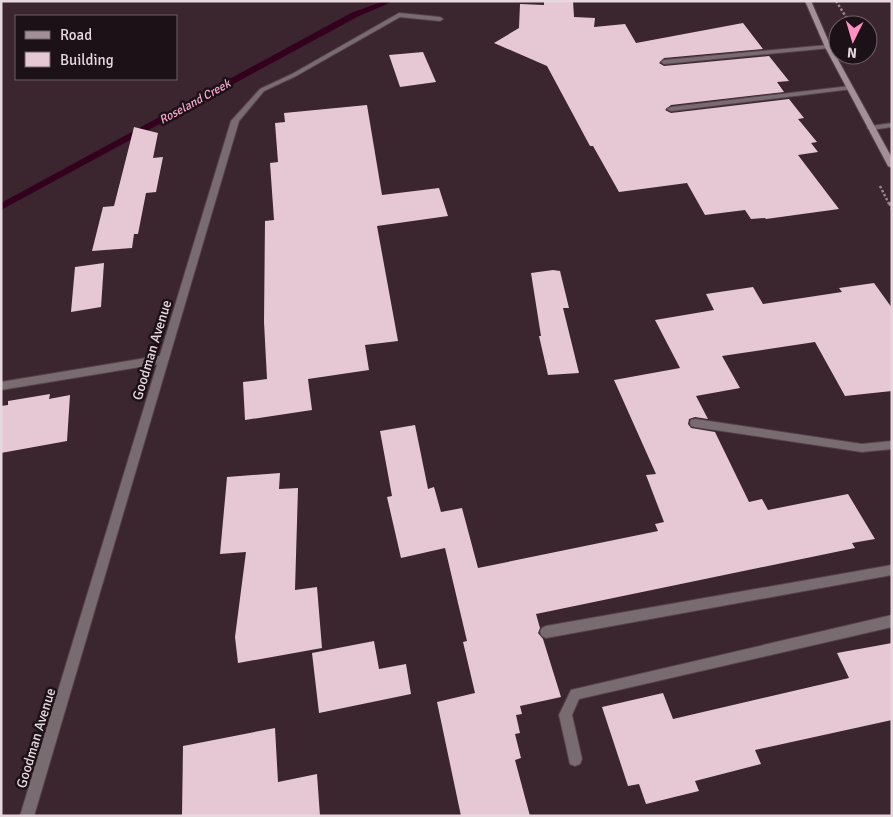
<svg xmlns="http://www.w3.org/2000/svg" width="893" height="817" viewBox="0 0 893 817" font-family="Signika,sans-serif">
<rect width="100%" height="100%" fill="#3b252f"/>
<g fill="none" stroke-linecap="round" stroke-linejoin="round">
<!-- stream -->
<polygon fill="#33011e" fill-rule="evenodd" points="384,1 394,1 357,17 1,210 1,203 351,13"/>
</g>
<!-- building -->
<g fill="#e6c8d4">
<polygon points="544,1 573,1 574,17 595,18 594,27 625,24 636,43 743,23 763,49 664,58 659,63 664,66 769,56 789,81 777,82 784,92 671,105 665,110 671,113 789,99 804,118 798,119 817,142 811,143 818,152 798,155 839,209 766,219 765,218 751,219 745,210 705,215 687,183 619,192 593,146 590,146 547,66 494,43 519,28 520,4 544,5"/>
<polygon points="423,52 436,82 400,87 389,55"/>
<polygon points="367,105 382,195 439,188 448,216 377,226 398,341 365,345 369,370 308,379 312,410 245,420 243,382 267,379 264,322 265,221 274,220 270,163 278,162 275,123 285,122 284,113"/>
<polygon points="134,127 158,133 153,158 163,157 156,192 146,193 138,234 134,234 132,248 92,251 103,207 114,206"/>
<polygon points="104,263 101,307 71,312 75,267"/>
<polygon points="553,270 560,271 569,308 563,308 579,373 548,375 539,336 541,336 531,273"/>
<polygon points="874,283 892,308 892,391 845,396 815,342 722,356 740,388 696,396 708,419 695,417 689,419 688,424 691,428 715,432 749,502 762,499 768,510 848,494 875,539 852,543 855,548 536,614 540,628 538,633 543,639 561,697 520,706 522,714 516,715 520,733 515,734 521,758 515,760 530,816 461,816 437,702 475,693 463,642 467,641 445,548 401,558 387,497 392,496 380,431 415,425 428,489 434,487 441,512 462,508 478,568 658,531 655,524 664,522 646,475 656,474 614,380 680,368 655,320 714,310 706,294 753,287 763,304 842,292 839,288"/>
<polygon points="50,394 49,399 70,395 67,441 1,453 1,406 8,405 8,401"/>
<polygon points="280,473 279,489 298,488 295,590 317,587 322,648 238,663 235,637 246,552 220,554 227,477"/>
<polygon points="374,641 379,669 406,664 411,694 319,713 312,653"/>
<polygon points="892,643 892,720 755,750 761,764 695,781 699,791 646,804 639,784 628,786 602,707 663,693 673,719 849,678 837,653"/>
<polygon points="275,728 278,782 317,774 320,816 182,816 183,746"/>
</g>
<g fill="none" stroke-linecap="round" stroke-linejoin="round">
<defs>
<g id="service">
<polygon points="828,45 830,46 830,48 664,64 661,62 664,60"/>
<polygon points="850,86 852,87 852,89 671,111 667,109 671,107"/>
<polygon points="164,355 169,359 164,363 1,390 1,382"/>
<polygon points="695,419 862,444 892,441 892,449 862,452 695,427 691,426 690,423 691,420"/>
<polygon points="892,565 892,575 546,638 542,636 540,632 542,628 546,626"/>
<polygon points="892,615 892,627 579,699 572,715 582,759 580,764 575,766 570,764 559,715 571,690"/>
</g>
<g id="minor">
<polygon points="399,13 440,17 443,19 440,21 400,17 296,76 264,91 239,121 34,816 20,816 231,121 260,89 292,74"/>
<polygon points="892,123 892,127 871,130 867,128 871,126"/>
</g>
<polygon id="secondary" points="805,1 811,1 831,47 892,158 892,168 888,166 825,47"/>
</defs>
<!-- service casing -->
<use href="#service" stroke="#57424b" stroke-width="2"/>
<!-- minor casing -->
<use href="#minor" stroke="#57424b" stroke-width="2"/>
<!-- secondary casing -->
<use href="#secondary" stroke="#57424b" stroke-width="2"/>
<!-- path-far1 -->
<g stroke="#99868e" stroke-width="2.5" stroke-dasharray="2.5 2" stroke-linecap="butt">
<polyline points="836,1 851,25"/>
<polyline points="880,186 889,204"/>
</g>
<!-- path -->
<polyline stroke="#99868e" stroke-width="3" stroke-dasharray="4 2.5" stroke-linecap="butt" points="889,202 892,209"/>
<!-- service -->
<use href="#service" fill="#786c71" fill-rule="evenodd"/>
<!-- minor -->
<use href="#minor" fill="#786c71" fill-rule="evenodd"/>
<!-- secondary -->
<use href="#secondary" fill="#a38f97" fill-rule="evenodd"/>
</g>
<g text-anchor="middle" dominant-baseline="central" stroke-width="5" stroke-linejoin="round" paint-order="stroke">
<!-- far-water labels -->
<g font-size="12" font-style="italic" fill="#fca8ce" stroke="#1c1116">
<text transform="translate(195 102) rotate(-29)">Roseland Creek</text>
</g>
<!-- street labels -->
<g font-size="14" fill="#e7d8de" stroke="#1c1116">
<text transform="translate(152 350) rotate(-73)">Goodman Avenue</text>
<text transform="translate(36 738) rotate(-73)">Goodman Avenue</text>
</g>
</g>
<!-- border -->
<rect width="893" height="817" fill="none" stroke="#e7d8de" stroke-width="5"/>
<!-- legend -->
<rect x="15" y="15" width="162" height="65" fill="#1c1116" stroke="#6d6166"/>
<rect x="25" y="31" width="25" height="8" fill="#a38f97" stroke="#6d6166"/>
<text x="60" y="40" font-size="15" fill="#e7d8de">Road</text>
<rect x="25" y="52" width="25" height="15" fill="#e6c8d4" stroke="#6d6166"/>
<text x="60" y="65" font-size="15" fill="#e7d8de">Building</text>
<!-- north arrow -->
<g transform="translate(853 40) rotate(185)"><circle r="24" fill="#1c1116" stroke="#6d6166"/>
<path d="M0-4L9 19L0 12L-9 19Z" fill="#fc8fc3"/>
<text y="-8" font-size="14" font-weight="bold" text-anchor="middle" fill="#e7d8de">N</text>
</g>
</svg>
